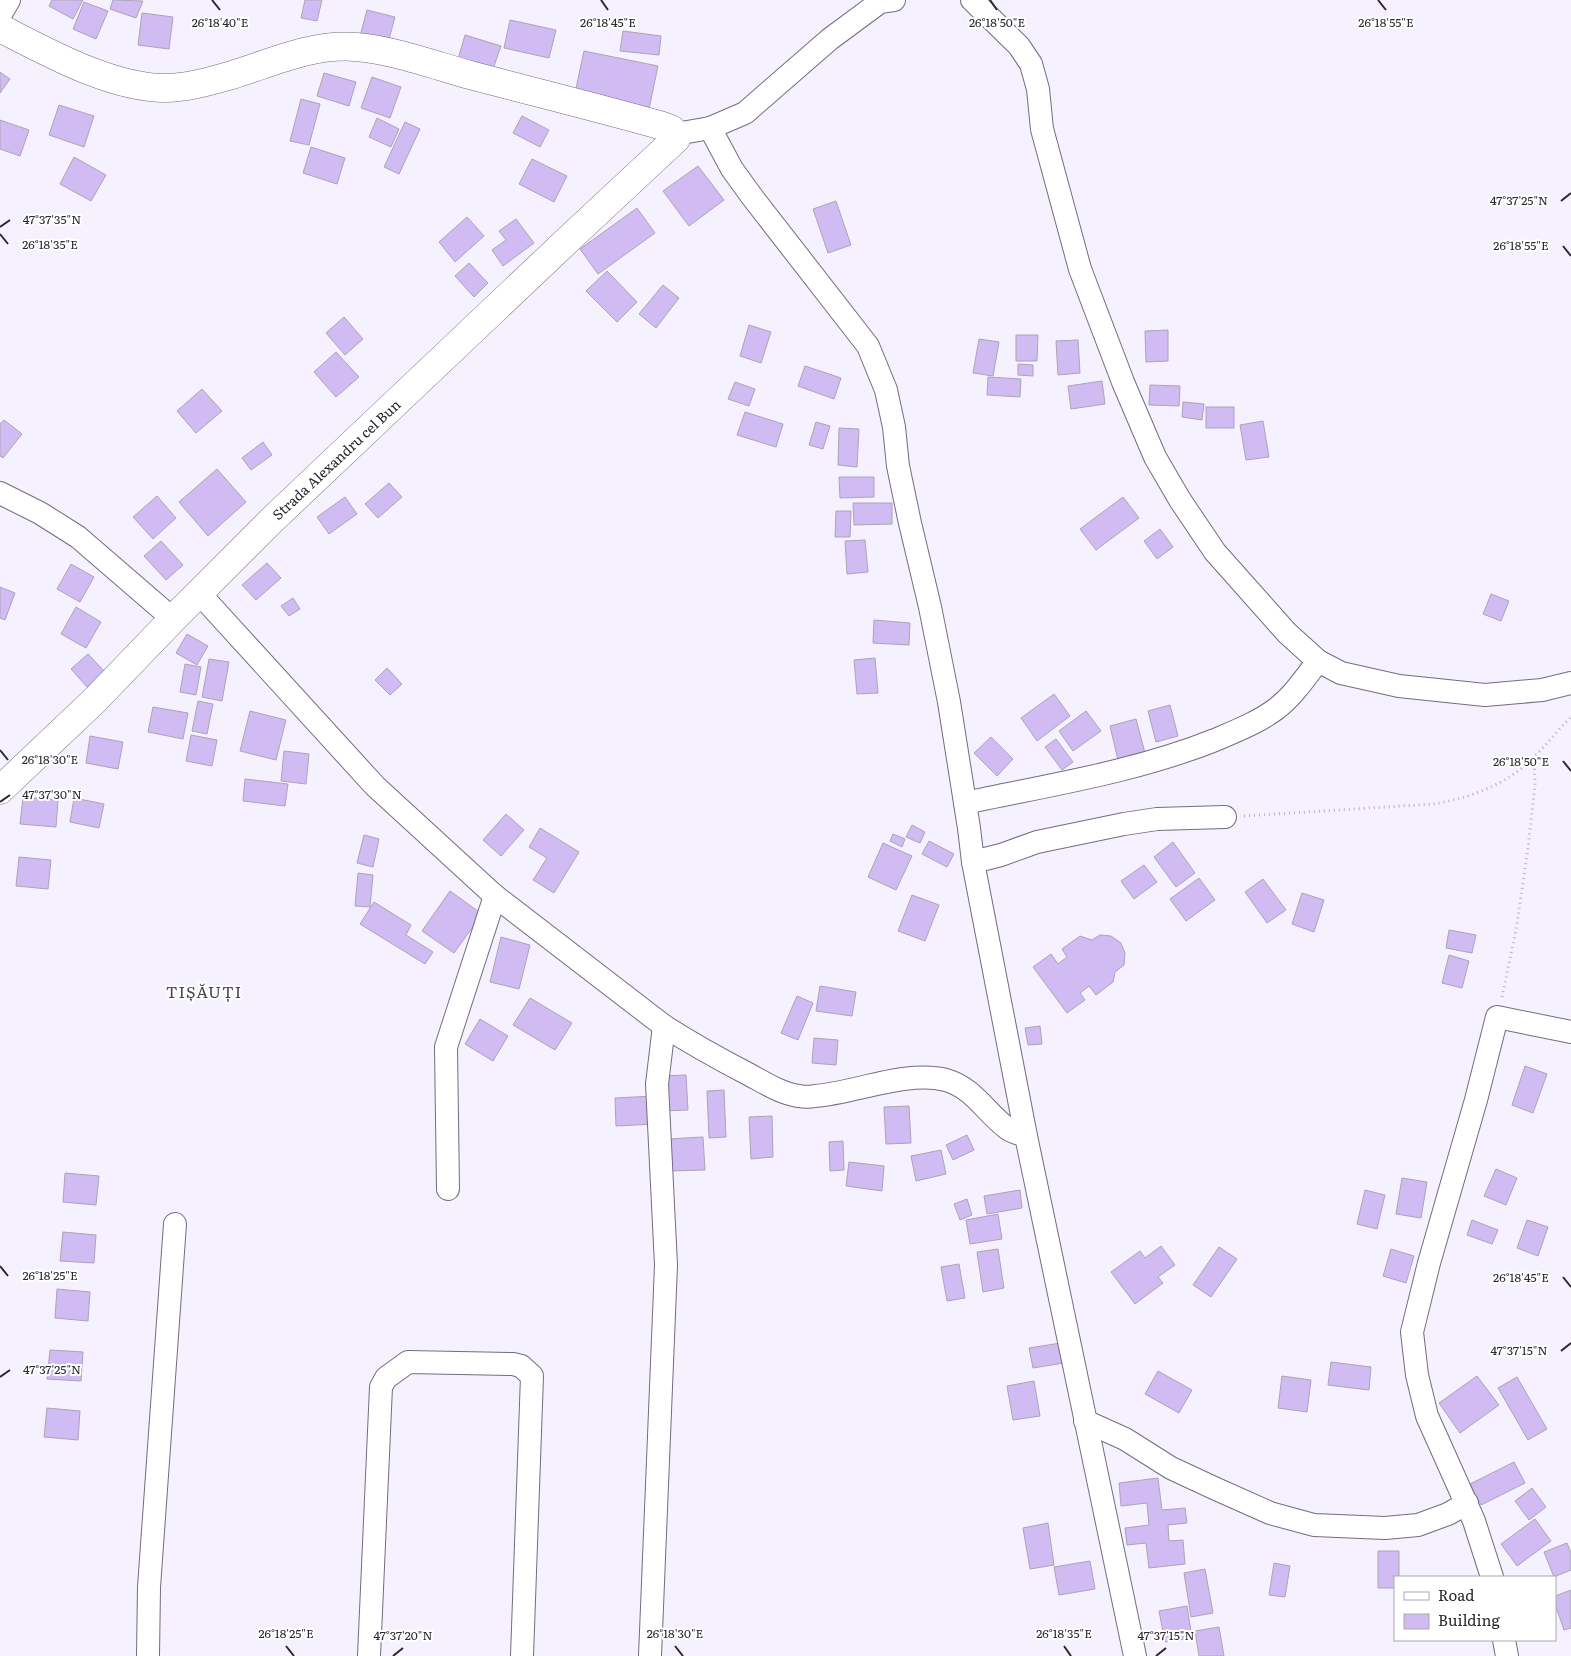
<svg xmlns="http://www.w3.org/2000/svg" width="1571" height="1656" viewBox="0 0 1571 1656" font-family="Literata,serif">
<rect width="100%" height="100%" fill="#f6f1fe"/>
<!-- building -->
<g fill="#d0bbf2" stroke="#aba4b8">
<polygon points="52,0 83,0 73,19 49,6"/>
<polygon points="113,0 143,1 136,18 110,9"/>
<polygon points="305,0 322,0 317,21 301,18"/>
<polygon points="84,2 108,11 96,39 73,29"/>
<polygon points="367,10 395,17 388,43 360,36"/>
<polygon points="142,13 173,17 169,49 138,45"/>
<polygon points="510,20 556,30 549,58 504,48"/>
<polygon points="623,31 661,36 659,55 620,51"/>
<polygon points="465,35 501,46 493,69 458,59"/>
<polygon points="584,51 658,66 649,109 575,93"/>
<polygon points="0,72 10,79 0,93"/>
<polygon points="324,73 356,82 349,106 317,96"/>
<polygon points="372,77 401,87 390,118 361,108"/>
<polygon points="301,99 320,104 309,145 290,141"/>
<polygon points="59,105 94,116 84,147 49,135"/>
<polygon points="522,116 549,130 540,147 513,133"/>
<polygon points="377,118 399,129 391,147 369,137"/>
<polygon points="0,120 29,130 20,156 0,149"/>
<polygon points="405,122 420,129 399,174 384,167"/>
<polygon points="311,147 345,158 337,184 303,173"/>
<polygon points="74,157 106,175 91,201 60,184"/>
<polygon points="532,159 567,176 554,202 519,184"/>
<polygon points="698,166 724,200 689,226 663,191"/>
<polygon points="836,201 851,245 828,253 813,209"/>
<polygon points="637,208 655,233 598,274 580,249"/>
<polygon points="467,217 484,236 455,262 439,242"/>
<polygon points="516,219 534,243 503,266 492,250 506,240 499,231"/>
<polygon points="469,263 488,283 474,297 455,276"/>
<polygon points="607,271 637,302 617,322 586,291"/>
<polygon points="663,285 679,298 656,328 639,314"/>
<polygon points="344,317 363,339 345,355 326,333"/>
<polygon points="749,325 771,332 761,363 740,356"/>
<polygon points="1168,330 1168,361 1146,362 1145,331"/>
<polygon points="1016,335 1038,335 1037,361 1016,361"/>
<polygon points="979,339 999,342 993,376 973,373"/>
<polygon points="1078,340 1080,373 1058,375 1056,341"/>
<polygon points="336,352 359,377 336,397 314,372"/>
<polygon points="1018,364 1033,365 1033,376 1018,375"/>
<polygon points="805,366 841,378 834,399 798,386"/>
<polygon points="988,377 1021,379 1020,397 987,395"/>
<polygon points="1102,381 1105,404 1071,409 1068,386"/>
<polygon points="735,382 755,389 749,406 728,399"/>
<polygon points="1150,385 1180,386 1179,406 1149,405"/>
<polygon points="202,389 222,411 196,433 177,411"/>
<polygon points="1183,402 1204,404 1202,420 1182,417"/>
<rect x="1206" y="407" width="28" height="21"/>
<polygon points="745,412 783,424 776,447 737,435"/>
<polygon points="4,420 22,434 3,458 0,456 0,424"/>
<polygon points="1263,421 1269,457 1246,460 1240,425"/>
<polygon points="816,422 830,426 823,449 809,445"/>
<polygon points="839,428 859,429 857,467 838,465"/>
<polygon points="263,442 272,455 251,470 242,458"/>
<polygon points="217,469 246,502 208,536 179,502"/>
<polygon points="839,477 874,477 874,497 840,498"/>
<polygon points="389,483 402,497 378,518 365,504"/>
<polygon points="157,496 176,518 153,539 133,517"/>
<polygon points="345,497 357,514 329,534 317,517"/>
<polygon points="1123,497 1139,518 1096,550 1080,529"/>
<polygon points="853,503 892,503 892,524 854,525"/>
<polygon points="836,511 851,511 850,537 835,537"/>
<polygon points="1160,529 1173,547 1157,559 1144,541"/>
<polygon points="865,540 868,572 847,574 845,541"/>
<polygon points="161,541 183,565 166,580 144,556"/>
<polygon points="267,563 281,578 256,600 242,585"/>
<polygon points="71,564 94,577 80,602 57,589"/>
<polygon points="0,587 15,593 5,620 0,618"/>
<polygon points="1491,594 1509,601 1501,621 1483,614"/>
<polygon points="293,598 300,609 289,616 281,606"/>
<polygon points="76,607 101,622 86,648 61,634"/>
<polygon points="874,620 910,623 909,645 873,643"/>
<polygon points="187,634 208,646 197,665 176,653"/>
<polygon points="88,654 105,672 87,687 71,669"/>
<polygon points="875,658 878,693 857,694 854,660"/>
<polygon points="209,659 229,662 222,701 202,697"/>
<polygon points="185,664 201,667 196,695 180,692"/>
<polygon points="387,668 402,684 390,695 375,680"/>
<polygon points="1054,694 1070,716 1037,741 1021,718"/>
<polygon points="198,701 213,704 207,734 192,731"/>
<polygon points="1170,705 1178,736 1156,742 1148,711"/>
<polygon points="153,707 188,713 183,739 148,732"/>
<polygon points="250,711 286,720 276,760 240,751"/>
<polygon points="1086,711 1101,731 1073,751 1059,731"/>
<polygon points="1136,719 1145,753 1118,760 1110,726"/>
<polygon points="191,735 217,740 212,766 186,761"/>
<polygon points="90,736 123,742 118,769 86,763"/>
<polygon points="991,737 1013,759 997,776 974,753"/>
<polygon points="1056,739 1073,762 1062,770 1045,747"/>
<polygon points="284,751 309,754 306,784 281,781"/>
<polygon points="245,779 288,784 285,806 243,801"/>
<polygon points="23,797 58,800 56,827 20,824"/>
<polygon points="74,798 104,804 99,828 70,822"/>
<polygon points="506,814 524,830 501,856 483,840"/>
<polygon points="912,825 925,832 920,843 906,837"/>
<polygon points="540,828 579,852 554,893 533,880 547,858 529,847"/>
<polygon points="893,834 905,839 902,847 890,841"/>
<polygon points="364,835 379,839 373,867 357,863"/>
<polygon points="929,841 954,854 947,867 922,854"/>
<polygon points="1173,842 1195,873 1176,887 1154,857"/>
<polygon points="883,843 912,856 896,890 868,877"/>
<polygon points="19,857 51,860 48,889 16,886"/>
<polygon points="1144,865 1157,882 1134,899 1121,881"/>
<polygon points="358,873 373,875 370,907 355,906"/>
<polygon points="1199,878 1215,900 1186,921 1170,899"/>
<polygon points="1263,879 1286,910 1267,923 1245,892"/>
<polygon points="450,891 482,914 454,953 422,931"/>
<polygon points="1302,893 1324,900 1314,932 1292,924"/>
<polygon points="912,895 939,905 925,941 898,931"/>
<polygon points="374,902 411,925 406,935 433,952 425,964 360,924"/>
<polygon points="1449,930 1476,935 1472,953 1446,948"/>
<polygon points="1100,935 1111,936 1121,943 1125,953 1124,965 1115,972 1113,982 1096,995 1089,986 1080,993 1085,1000 1067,1013 1033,967 1051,954 1058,964 1067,957 1062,949 1080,936 1092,940"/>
<polygon points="501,937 530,945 519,989 490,982"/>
<polygon points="1449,955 1469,961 1462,988 1442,983"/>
<polygon points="820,986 856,992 852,1016 816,1011"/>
<polygon points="797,996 813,1003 798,1040 781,1033"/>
<polygon points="530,998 572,1023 555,1050 513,1025"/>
<polygon points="480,1019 508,1036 493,1061 465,1044"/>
<polygon points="1040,1026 1042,1044 1028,1045 1025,1028"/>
<polygon points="814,1038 838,1040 836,1065 812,1063"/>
<polygon points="1525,1066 1547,1074 1533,1113 1512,1105"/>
<polygon points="686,1075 688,1110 662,1111 660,1076"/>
<polygon points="724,1090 726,1137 709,1138 707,1091"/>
<polygon points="654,1096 655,1124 616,1126 615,1098"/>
<polygon points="909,1106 911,1143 886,1144 884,1107"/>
<polygon points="772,1116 773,1157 751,1159 749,1117"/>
<polygon points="967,1135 974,1150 953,1160 946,1145"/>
<polygon points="703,1137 705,1170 668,1171 667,1139"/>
<polygon points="843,1141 844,1170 830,1171 829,1142"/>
<polygon points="941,1150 946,1174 916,1181 911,1156"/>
<polygon points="849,1162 884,1166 882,1191 846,1186"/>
<polygon points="1496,1169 1517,1178 1506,1205 1484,1196"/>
<polygon points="65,1173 99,1176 96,1205 63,1202"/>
<polygon points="1402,1178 1427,1182 1421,1218 1396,1214"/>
<polygon points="1020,1190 1022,1208 987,1214 984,1196"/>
<polygon points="1365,1190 1385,1195 1377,1229 1357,1224"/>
<polygon points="967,1199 972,1215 960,1220 954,1204"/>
<polygon points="998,1214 1002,1239 970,1244 966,1220"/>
<polygon points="1472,1220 1498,1230 1492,1244 1467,1235"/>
<polygon points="1527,1220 1548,1227 1538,1256 1517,1248"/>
<polygon points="63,1232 96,1235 94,1263 60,1261"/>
<polygon points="1161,1246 1175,1265 1158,1277 1163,1283 1135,1304 1111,1272 1140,1251 1145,1258"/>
<polygon points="1219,1247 1237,1259 1211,1297 1193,1285"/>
<polygon points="998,1249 1004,1288 983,1292 977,1252"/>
<polygon points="1391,1249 1414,1256 1406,1283 1383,1276"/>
<polygon points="959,1264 965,1298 947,1301 941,1267"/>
<polygon points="57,1289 90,1292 88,1321 55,1318"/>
<polygon points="1067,1342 1070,1362 1033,1368 1029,1348"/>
<polygon points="50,1350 83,1352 81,1381 47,1379"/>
<polygon points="1331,1362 1371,1367 1369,1390 1328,1385"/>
<polygon points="1158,1371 1192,1390 1179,1413 1145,1394"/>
<polygon points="1282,1376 1311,1380 1307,1412 1278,1408"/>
<polygon points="1477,1376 1499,1405 1460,1433 1439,1403"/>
<polygon points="1517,1377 1547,1429 1528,1440 1498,1388"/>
<polygon points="1034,1381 1040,1416 1013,1420 1007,1386"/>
<polygon points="47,1408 80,1411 78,1440 44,1437"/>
<polygon points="1514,1462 1525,1483 1481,1505 1470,1484"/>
<polygon points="1158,1478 1162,1510 1185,1508 1187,1523 1168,1525 1169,1541 1183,1540 1185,1564 1149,1568 1146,1543 1127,1545 1125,1528 1149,1525 1147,1503 1121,1506 1119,1483"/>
<polygon points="1532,1488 1546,1507 1529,1520 1515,1501"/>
<polygon points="1535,1519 1551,1541 1517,1566 1501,1544"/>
<polygon points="1048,1523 1054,1565 1030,1569 1023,1528"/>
<polygon points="1567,1543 1571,1553 1571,1570 1554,1577 1544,1552"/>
<polygon points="1378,1551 1399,1551 1399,1577 1395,1577 1395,1588 1378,1588"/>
<polygon points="1090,1561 1095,1589 1059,1595 1054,1567"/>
<polygon points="1274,1563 1290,1566 1285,1597 1269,1595"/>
<polygon points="1205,1569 1213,1613 1191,1617 1184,1573"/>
<polygon points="1571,1590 1571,1628 1564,1630 1555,1604 1555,1596"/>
<polygon points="1187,1606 1192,1638 1165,1642 1159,1611"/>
<polygon points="1219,1627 1224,1656 1199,1656 1195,1631"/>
</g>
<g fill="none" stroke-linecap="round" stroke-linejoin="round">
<defs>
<g id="minor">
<polyline points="972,0 1019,46 1031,64 1038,89 1042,129 1080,269 1123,382 1155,457 1180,500 1215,552 1287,633 1318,661 1341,673 1399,686 1485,695 1542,690 1571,683"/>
<polyline points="0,15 9,0"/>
<polyline points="710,128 732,169 753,198 868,346 886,390 894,427 898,466 910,523 930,607 949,702 969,828 973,862 1026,1136 1135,1656"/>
<polyline points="676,134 710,128 745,113 830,39 880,2 894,0"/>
<polyline points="0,493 40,513 78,537 173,619"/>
<path d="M 199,593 L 375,786 L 495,896 L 664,1026 C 692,1044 721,1060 750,1075 C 765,1083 782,1094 799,1096 C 804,1097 810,1097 815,1096 C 855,1093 906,1070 946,1080 C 974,1088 986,1113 1008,1129 C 1013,1133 1020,1134 1026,1136"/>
<path d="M 965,803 C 1049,785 1135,772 1215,740 C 1236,731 1257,723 1276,709 C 1293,696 1305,678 1318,661"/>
<polyline points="973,862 1001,855 1037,842 1124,824 1157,819 1225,817"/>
<polyline points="448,1189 446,1047 495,896"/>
<polyline points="1085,1421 1125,1439 1171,1468 1214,1488 1270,1513 1314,1525 1385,1528 1418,1525 1448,1514 1467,1503"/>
<polyline points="1492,1577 1474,1521 1427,1416 1417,1375 1412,1332 1429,1263 1476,1100 1497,1017 1571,1032"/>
<polyline points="1504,1640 1507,1656"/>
<polyline points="148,1656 149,1587 175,1224"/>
<polyline points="369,1656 381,1387 386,1378 408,1362 513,1364 521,1366 532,1376 522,1656"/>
<polyline points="650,1656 666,1265 657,1084 664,1026"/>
</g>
<path id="tertiary" d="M 0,28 C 47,52 111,88 165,88 C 187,88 211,81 232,75 C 271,63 313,43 356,47 C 393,50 434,65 470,75 C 534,92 599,108 663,126 L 671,129 L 676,134 L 676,139 L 573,235 L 272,520 L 173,619 L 94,701 L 0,790"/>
</defs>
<!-- minor casing -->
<use href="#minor" stroke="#736c7f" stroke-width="24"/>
<!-- tertiary casing -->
<use href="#tertiary" stroke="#736c7f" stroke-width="29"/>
<!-- path -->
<g stroke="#b7b2be" stroke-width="3" stroke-dasharray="1 4" stroke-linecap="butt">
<path d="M 1244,816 L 1433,804 C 1465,799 1497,788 1522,768 C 1540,753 1555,733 1571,717"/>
<polyline points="1502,997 1516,930 1528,848 1535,784 1534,756"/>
</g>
<!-- minor -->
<use href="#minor" stroke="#fff" stroke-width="22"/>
<!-- tertiary -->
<use href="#tertiary" stroke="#fff" stroke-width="28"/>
</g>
<!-- ticks -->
<path fill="none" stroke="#2a272f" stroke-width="2" d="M 212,0 L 220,10M 601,0 L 608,10M 990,0 L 997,10M 1378,0 L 1386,10M 1561,201 L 1571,193M 0,227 L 10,220M 0,234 L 8,244M 1563,246 L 1571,256M 0,750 L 8,760M 1563,761 L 1571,771M 0,802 L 10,795M 0,1266 L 8,1276M 1563,1277 L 1571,1287M 1561,1351 L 1571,1343M 0,1377 L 10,1370M 286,1646 L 294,1656M 675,1646 L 683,1656M 1064,1646 L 1071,1656M 393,1656 L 403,1648M 1156,1656 L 1166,1648"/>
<g text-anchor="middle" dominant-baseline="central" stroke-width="4" stroke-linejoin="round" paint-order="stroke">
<!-- street labels -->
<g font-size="14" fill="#2a272f" stroke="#fff">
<text transform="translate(336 459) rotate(-43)">Strada Alexandru cel Bun</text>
</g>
<!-- quarter labels -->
<g font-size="16" letter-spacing="1" fill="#494253" stroke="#fff">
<text x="204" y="991">TIȘĂUȚI</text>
</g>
</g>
<g font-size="12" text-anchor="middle" fill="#2a272f" stroke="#fff" stroke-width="4" stroke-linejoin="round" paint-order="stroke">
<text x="220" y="27">26°18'40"E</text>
<text x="608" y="27">26°18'45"E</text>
<text x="997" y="27">26°18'50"E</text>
<text x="1386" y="27">26°18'55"E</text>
<text x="1519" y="205">47°37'25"N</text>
<text x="52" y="224">47°37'35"N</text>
<text x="50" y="249">26°18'35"E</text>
<text x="1521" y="250">26°18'55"E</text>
<text x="50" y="764">26°18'30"E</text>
<text x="1521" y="766">26°18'50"E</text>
<text x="52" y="799">47°37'30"N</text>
<text x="50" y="1280">26°18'25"E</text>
<text x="1521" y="1282">26°18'45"E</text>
<text x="1519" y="1355">47°37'15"N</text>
<text x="52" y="1374">47°37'25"N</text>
<text x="286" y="1638">26°18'25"E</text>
<text x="675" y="1638">26°18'30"E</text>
<text x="1064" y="1638">26°18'35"E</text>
<text x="403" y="1640">47°37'20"N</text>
<text x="1166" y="1640">47°37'15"N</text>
</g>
<!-- legend -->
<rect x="1394" y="1576" width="162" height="65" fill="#ffffff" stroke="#aaa9ac"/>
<rect x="1404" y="1592" width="25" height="8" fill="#ffffff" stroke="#aaa9ac"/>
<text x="1438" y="1601" font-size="15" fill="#2a272f">Road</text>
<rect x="1404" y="1614" width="25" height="15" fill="#d0bbf2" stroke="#aaa9ac"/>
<text x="1438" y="1626" font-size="15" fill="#2a272f">Building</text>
</svg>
